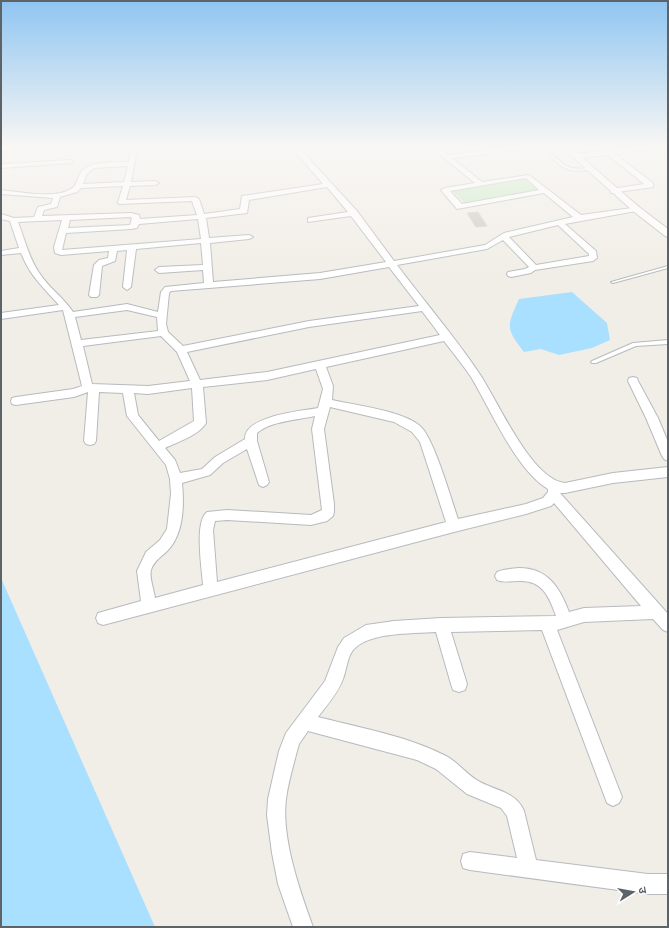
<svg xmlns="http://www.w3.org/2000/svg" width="669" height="928" viewBox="0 0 669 928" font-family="'PT Sans','Noto Sans Devanagari',sans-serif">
<rect width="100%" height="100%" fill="#f1eee7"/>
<!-- green -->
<polygon fill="#c5e9c3" points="524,178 538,190 465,203 452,191"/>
<!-- water -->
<g fill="#a9dfff">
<path d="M 572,292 L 607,323 L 610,340 L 592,348 L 559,355 L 541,349 L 524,352 C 505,328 507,326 519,299 Z"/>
<polygon points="1,578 155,927 1,927"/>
</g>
<!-- building -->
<polygon fill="#ccc9c4" stroke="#d6cfc5" points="478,212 487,226 476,227 467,213"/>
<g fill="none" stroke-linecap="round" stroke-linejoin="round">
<defs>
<g id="service">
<path d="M 550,154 L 552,154 C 567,168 569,170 589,168 L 591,169 L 589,170 C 568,172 565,170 550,156 Z"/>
<polygon points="668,266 668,268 613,283 611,282"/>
<polygon points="668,340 668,344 636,346 596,363 592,363 591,362 592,361 633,343"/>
</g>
<g id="minor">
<polygon points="1,148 16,148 1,152"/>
<path d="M 131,148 L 137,148 L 131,182 L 155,181 L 159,183 L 155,185 L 130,186 L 126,200 L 195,197 L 199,199 L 204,214 L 240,209 L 242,196 L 323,184 L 292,148 L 299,148 L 357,211 L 394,261 L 485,245 L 504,233 L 573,217 L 544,193 L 457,209 L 441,190 L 445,188 L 475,183 L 432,148 L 440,148 L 448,155 L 506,148 L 531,148 L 452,158 L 482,182 L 529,175 L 581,215 L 639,207 L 639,211 L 636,211 L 565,224 L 596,251 L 597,258 L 593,261 L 535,270 L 531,273 L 511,277 L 508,276 L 507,274 L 508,272 L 525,269 L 529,267 L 503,240 L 487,249 L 397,265 C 424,301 454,336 479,373 C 497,399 531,480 565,483 L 613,473 L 668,467 L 668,477 L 613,483 L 565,493 L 560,493 L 668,614 L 668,632 L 663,630 L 653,619 L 584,622 L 557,630 L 622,797 L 619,803 L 613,806 L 607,803 L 542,630 L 451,632 L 467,684 L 465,690 L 459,692 L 453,690 L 451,684 L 436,632 C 413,634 361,631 350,655 C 347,662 346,671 343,679 C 338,693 327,705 318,717 C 361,728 407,736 446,756 C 459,763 468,776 480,782 C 497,791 516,792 524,811 L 536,860 L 648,874 L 668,874 L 668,894 L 648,894 L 470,870 L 463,868 L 461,861 L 463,854 L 470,852 L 517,858 L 507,816 L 501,808 L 467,794 L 436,769 L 417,760 L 308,731 L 299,744 L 297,751 C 293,767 288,783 286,799 C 281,838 300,891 313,927 L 293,927 L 278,884 L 272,853 L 267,815 L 268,799 L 279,751 L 286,733 L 325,681 L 338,647 L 344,638 L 366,625 L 394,621 L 441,618 L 556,616 C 549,596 542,580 519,581 C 511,581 504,583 497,580 L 495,576 L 497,572 C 504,569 511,569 519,568 C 548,568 560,588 569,612 L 584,608 L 641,606 L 554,503 L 551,506 L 526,514 L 454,532 L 103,625 L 98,623 L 96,618 L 98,613 L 141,601 L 137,571 L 146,552 L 160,540 L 167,529 L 171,494 L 170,479 L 166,465 L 127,416 L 123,393 L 99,392 L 96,441 L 94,444 L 90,445 L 86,444 L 84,441 L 88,392 L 74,397 L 16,405 L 12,404 L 11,401 L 12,398 L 16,397 L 73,389 L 82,386 L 63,310 L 1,319 L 1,313 L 59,305 C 43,287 30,276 21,253 L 1,255 L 1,251 L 19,248 L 10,221 L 1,219 L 1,214 L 14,218 L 34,217 L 38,207 L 51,204 L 53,198 L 1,194 L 1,190 C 18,192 56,199 71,189 C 77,186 77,179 80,174 C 88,159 114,163 129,162 ZM 128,166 L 124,182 L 83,184 L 87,174 L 94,168 ZM 526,178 L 539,190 L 462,204 L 450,191 ZM 123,186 L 118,202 L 119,204 L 192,201 L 197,215 L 140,219 L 139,215 L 131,213 L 42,216 L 44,210 L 57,207 L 60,197 L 77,192 L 81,188 ZM 327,187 L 348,212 L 308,218 L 308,222 L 351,216 L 386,262 L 320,273 L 213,282 L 210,243 L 249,239 L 253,237 L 249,235 L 209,238 L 206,218 L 247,213 L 249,200 ZM 130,217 L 132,218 L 130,225 L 68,228 L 70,220 ZM 198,219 L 201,239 L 62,250 L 66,233 L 131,229 L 137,228 L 139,224 ZM 62,220 L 54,247 L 55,253 L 61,255 L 109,251 L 108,258 L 99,260 L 94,265 L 89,295 L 91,297 L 97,297 L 99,295 L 102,266 L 115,261 L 117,251 L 127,250 L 123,287 L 127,290 L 131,287 L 136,249 L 201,243 L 203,265 L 159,267 L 155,270 L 159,273 L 203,270 L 204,283 L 165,287 L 161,292 L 158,312 L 127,304 L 73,312 C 64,298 49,288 40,274 C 29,259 25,240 18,222 ZM 558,225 L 589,254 L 589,256 L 536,265 L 509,237 ZM 389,267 L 419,306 L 309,321 L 183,346 L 168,332 L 166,324 L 169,293 L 171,291 L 320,279 ZM 127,310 L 157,317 L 158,331 L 81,340 L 75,317 ZM 422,311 L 440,335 L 267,372 L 200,380 L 187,352 L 309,327 ZM 161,336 L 177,352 L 190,381 L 148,386 L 92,384 L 83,346 ZM 444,341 C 453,353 463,365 471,377 C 491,410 516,470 548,489 L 548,492 L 543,498 L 526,504 L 458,519 C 451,499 434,438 420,426 C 403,411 355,405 332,400 L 333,386 L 326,367 ZM 316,369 L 323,389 L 318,408 C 301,411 244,416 245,439 L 215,457 L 202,469 L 180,473 L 175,460 L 165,448 C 178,442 199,435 206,423 L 203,387 L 267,380 ZM 192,388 L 194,421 L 159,441 L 138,415 L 134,393 L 148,394 ZM 330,407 L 394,422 L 412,432 L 420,442 L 446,522 L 217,582 L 213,530 L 215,521 L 227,520 L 311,525 L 327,521 L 333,516 L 334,512 L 334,504 L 324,429 ZM 315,416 L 312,429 L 322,510 L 311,515 L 227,510 L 207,512 C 194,522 202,569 203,585 L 155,598 C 154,590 149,577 151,570 C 154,560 163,556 169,549 C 184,532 184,503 182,483 L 210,475 L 223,463 L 247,449 L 259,485 L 263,487 L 267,485 L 269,482 L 257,441 L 257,433 C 271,421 297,420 315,416 Z"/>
<polygon points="631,148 658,148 615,154 653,183 653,187 611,193 611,189 644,184 608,155 575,158 572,156 575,154"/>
<polygon points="71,160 73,161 73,163 1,168 1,164"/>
<polygon points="633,377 637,378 638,381 658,418 668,442 668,461 664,459 662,456 646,418 628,381 629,378"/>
</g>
<polygon id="tertiary" points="563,148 571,148 639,207 668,229 668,237 665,236 633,211"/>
</defs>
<!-- service casing -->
<use href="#service" stroke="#b7babe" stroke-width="2"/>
<!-- minor casing -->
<use href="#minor" stroke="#b7babe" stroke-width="2"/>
<!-- tertiary casing -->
<use href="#tertiary" stroke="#b7babe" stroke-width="2"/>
<!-- service -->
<use href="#service" fill="#fff" fill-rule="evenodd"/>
<!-- minor -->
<use href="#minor" fill="#fff" fill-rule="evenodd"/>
<!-- tertiary -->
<use href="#tertiary" fill="#fff" fill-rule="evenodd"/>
</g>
<!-- sky -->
<linearGradient id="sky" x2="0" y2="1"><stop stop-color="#8fc5f1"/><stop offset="0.53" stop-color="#f9f7f4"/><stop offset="1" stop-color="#f9f7f4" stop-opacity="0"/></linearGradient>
<rect width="669" height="278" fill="url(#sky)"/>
<!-- border -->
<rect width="669" height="928" fill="none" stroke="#5e6368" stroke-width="4"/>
<!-- north arrow -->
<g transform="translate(633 892) rotate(79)" stroke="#ffffff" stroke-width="3" paint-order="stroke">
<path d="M0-3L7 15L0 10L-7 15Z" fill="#5e6368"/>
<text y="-6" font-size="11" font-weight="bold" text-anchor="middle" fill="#5e6368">उ</text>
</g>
</svg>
